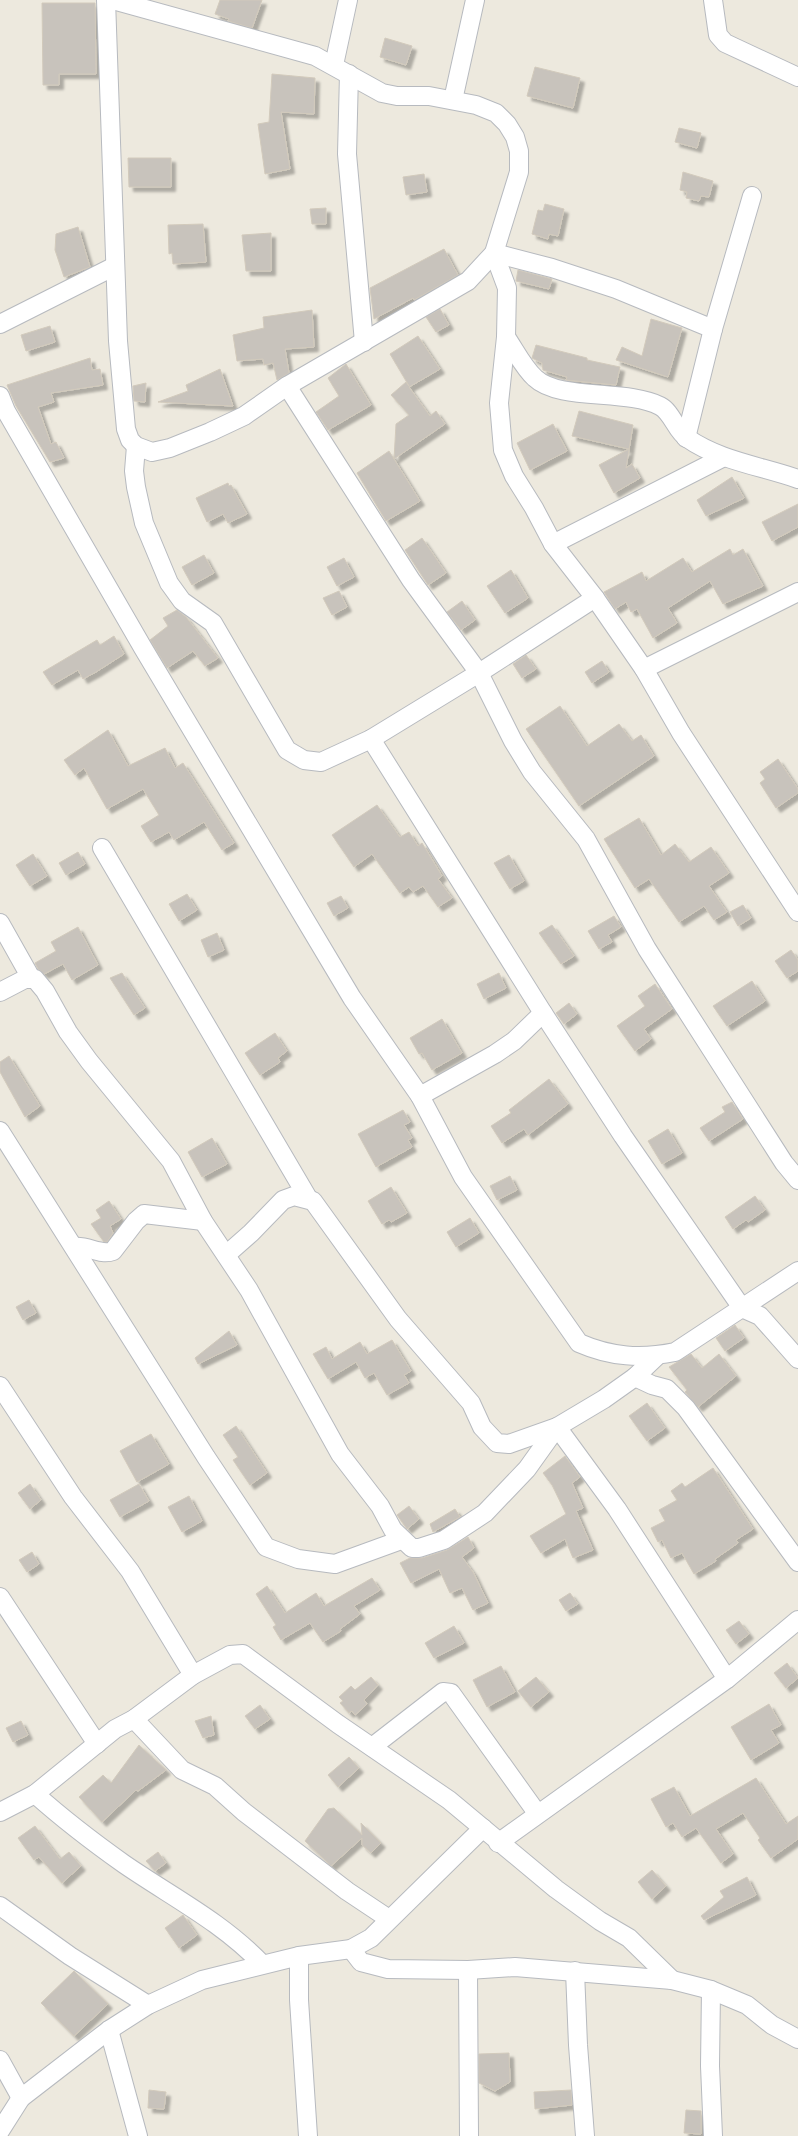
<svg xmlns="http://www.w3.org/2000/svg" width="798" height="2136" viewBox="0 0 798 2136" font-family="'PT Sans Narrow',sans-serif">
<defs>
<filter id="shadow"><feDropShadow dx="4.5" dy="4.5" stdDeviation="1" flood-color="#0004"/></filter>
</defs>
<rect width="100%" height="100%" fill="#ede9de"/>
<!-- building -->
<g fill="#c8c3bc" stroke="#d2cabc" filter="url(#shadow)">
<polygon points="220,0 262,0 252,28 228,21 229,19 215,14"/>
<polygon points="42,3 95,3 96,74 59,74 59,85 43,85"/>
<polygon points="385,38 412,46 406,65 380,57"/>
<polygon points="535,67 580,78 573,108 527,96"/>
<polygon points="272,74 315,78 314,114 281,112 290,169 265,174 258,124 269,122"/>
<polygon points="679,128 701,133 697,148 675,142"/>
<polygon points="128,158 171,158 171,187 129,187"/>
<polygon points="683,172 713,181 709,197 701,196 699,201 686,198 687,192 680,190"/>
<polygon points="424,174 427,192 406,195 403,177"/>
<polygon points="545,204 564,209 558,236 549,234 548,239 532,234 538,210 543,211"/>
<polygon points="326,208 326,224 312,224 310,209"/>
<polygon points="203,224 206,262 173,264 172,253 169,254 168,225"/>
<polygon points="78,227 90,267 64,277 55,250 56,234"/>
<polygon points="271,233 271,271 246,271 242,235"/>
<polygon points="444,249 458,275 414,300 413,298 374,319 370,288"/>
<polygon points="518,270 552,279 549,289 516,281"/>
<polygon points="440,309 449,325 436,332 426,317"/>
<polygon points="312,310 314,347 285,349 289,373 277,380 273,363 264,365 263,359 237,361 233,335 264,328 263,317"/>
<polygon points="651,319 682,328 668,377 616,360 622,347 642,356"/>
<polygon points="50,326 55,342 26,351 21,335"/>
<polygon points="418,336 440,369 409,387 430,416 436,411 445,424 394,459 420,501 386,521 357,473 389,451 394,459 396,424 409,415 391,395 406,382 409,386 390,354"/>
<polygon points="536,345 587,358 587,360 620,367 616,385 566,380 567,377 543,370 542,363 532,358"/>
<polygon points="90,358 92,370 100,369 103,385 51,393 54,402 38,407 51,444 56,442 64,458 50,462 16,406 7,385"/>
<polygon points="346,364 371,405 328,430 316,412 339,396 328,378"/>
<polygon points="220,369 233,406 158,402 188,391 186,385"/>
<polygon points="146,383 145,402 134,401 133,386"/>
<polygon points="579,411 633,425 626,468 632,464 640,478 614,493 599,465 629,449 572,436"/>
<polygon points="553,424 567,451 530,470 517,443"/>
<polygon points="732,477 744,498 706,516 697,500"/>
<polygon points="228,483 229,486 231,485 247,514 228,523 223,514 207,522 196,498"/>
<polygon points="798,504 798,527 772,541 762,522"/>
<polygon points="422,538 446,573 428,585 405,550"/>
<polygon points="730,549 733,555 743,549 763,586 723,604 710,581 668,608 677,623 653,638 637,609 631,612 626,602 615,609 604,592 642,572 646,581 683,558 692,572"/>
<polygon points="204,555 214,573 192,585 182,567"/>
<polygon points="344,558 354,577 337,586 327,567"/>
<polygon points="511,570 528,598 505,613 487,586"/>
<polygon points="339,591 347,607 332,615 323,598"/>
<polygon points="462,601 475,620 461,630 447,612"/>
<polygon points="177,610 186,617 218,658 205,666 193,651 167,668 150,640 168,626 163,618"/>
<polygon points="114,636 124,654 96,672 83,679 78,670 52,685 43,672 97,640 100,645"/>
<polygon points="526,655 536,669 522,678 513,664"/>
<polygon points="602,661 609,672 592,683 585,672"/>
<polygon points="560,706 587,746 619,724 632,741 641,735 654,756 579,806 526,729"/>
<polygon points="108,730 128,766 165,748 175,768 183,763 234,843 222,850 204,822 174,840 169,832 151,842 141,826 159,815 143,789 107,809 84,768 75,775 64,760"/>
<polygon points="778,759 798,789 798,793 776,808 760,783 765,779 760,772"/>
<polygon points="377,805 400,837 409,832 418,846 422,843 442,876 438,879 452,898 438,907 423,886 413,892 409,887 400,893 372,854 354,867 332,835"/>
<polygon points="639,818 661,855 675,844 689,862 711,847 729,873 709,886 727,912 714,920 704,906 679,922 649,879 635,888 604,839"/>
<polygon points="78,852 85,864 66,875 59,863"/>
<polygon points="33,854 47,876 30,886 16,865"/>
<polygon points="509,855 524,881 510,889 494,863"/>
<polygon points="187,894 197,910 179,921 169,904"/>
<polygon points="341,896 348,908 334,916 327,903"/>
<polygon points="743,905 751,918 738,926 730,912"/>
<polygon points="614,916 621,927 608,935 612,942 599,949 588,931"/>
<polygon points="552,925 574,956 561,964 539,933"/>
<polygon points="78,927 98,965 72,980 63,964 44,974 38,969 35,963 56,951 51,942"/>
<polygon points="217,933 224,950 208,957 201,940"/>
<polygon points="791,950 798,960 798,971 787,978 775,961"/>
<polygon points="122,973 145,1008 134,1015 110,978"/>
<polygon points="499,973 506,988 484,999 477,984"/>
<polygon points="752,981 765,1001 727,1026 713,1006"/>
<polygon points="655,984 672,1009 644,1029 651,1039 635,1051 617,1026 645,1006 638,996"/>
<polygon points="569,1003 577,1014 564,1024 556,1013"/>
<polygon points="442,1019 462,1053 432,1070 422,1053 419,1054 410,1038"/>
<polygon points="275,1033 287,1051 278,1058 280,1062 260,1075 245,1053"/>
<polygon points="9,1056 40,1106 25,1117 0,1072 0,1062"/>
<polygon points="549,1079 568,1104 528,1135 524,1129 502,1143 491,1126 511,1113 509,1110"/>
<polygon points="732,1102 743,1119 709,1141 700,1128 725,1112 722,1107"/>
<polygon points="403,1110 410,1122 404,1125 412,1138 408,1140 412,1147 376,1167 358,1134"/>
<polygon points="668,1129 682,1153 662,1164 648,1141"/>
<polygon points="212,1138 227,1164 202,1177 188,1152"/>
<polygon points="510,1176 517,1190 497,1200 490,1186"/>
<polygon points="391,1187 407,1213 391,1222 389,1220 382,1224 368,1201"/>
<polygon points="755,1196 765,1210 748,1222 746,1220 733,1229 725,1217"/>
<polygon points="109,1201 121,1219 110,1226 113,1233 107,1242 104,1242 91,1224 101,1218 96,1210"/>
<polygon points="470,1218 479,1233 456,1247 447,1232"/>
<polygon points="29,1300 36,1313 23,1320 16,1307"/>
<polygon points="735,1325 744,1338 725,1351 716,1338"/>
<polygon points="229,1331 237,1345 198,1364 195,1358"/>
<polygon points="392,1340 411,1371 404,1375 409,1383 387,1395 374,1373 365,1378 356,1362 328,1379 313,1354 326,1347 332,1359 360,1342 367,1354"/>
<polygon points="691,1354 702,1368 719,1354 736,1376 698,1407 685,1392 687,1390 669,1367"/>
<polygon points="647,1403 665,1428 647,1441 629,1416"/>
<polygon points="236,1426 267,1473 250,1485 233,1460 238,1457 223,1435"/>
<polygon points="151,1434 169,1464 137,1482 120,1451"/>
<polygon points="565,1456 580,1477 572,1483 583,1508 576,1511 593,1550 573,1558 565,1539 541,1553 530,1536 566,1514 552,1485 543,1473"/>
<polygon points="713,1468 753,1529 736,1540 738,1543 715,1559 716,1561 694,1574 682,1553 671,1558 662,1540 658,1542 651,1528 665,1521 659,1510 677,1500 671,1491 682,1483 685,1487"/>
<polygon points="30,1484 41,1500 30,1509 18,1493"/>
<polygon points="139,1484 149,1501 120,1517 110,1500"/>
<polygon points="189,1496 202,1521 182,1532 168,1507"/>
<polygon points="409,1506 419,1519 407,1529 397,1515"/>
<polygon points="455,1509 460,1517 433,1532 430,1524"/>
<polygon points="468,1537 474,1548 462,1557 473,1572 488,1603 473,1610 462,1588 450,1593 439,1569 411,1583 400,1563 410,1558 422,1558 447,1550"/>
<polygon points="32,1552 39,1564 27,1572 19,1560"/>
<polygon points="372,1578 380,1590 354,1606 360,1614 340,1629 341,1631 323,1642 310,1623 281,1640 273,1627 276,1625 256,1594 267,1586 285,1613 316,1593 324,1606"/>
<polygon points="570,1593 578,1604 566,1611 559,1600"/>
<polygon points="739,1621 749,1634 736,1644 726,1630"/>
<polygon points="454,1626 464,1643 434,1658 425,1643"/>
<polygon points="787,1663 798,1678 786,1688 774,1673"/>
<polygon points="501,1666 515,1692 487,1707 473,1680"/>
<polygon points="371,1677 378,1685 364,1700 367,1704 355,1715 352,1711 349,1713 340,1703 343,1701 339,1697 351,1686 355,1690"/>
<polygon points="536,1677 549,1692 531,1707 518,1691"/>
<polygon points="769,1704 781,1725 771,1730 779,1743 751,1760 731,1727"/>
<polygon points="260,1705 270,1719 255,1729 245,1716"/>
<polygon points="211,1716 214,1735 203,1738 195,1721"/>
<polygon points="21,1721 28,1735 13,1742 6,1728"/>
<polygon points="139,1745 166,1770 138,1791 136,1790 102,1822 79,1797 103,1775 111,1783"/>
<polygon points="349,1757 359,1768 338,1787 328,1775"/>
<polygon points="756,1778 786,1824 798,1816 798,1839 771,1858 758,1840 760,1838 743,1813 716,1829 733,1854 721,1863 696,1828 682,1837 673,1823 666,1827 651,1799 674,1787 690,1816"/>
<polygon points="334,1808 362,1835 361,1823 381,1843 371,1853 362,1845 362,1838 331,1866 305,1841 328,1809"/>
<polygon points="35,1826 60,1859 69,1852 81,1866 62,1883 39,1857 34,1860 18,1838"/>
<polygon points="158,1852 166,1863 155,1871 146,1861"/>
<polygon points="652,1870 666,1886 652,1899 638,1882"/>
<polygon points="747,1877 756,1895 704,1920 701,1916 724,1897 720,1891"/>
<polygon points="183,1915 197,1935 179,1948 165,1928"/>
<polygon points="74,1971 108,2004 74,2036 41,2003"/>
<polygon points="509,2053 510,2082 495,2091 479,2083 479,2054"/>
<polygon points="149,2090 166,2092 164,2109 148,2108"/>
<polygon points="571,2090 572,2105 535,2109 534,2092"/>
<polygon points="686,2110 701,2111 701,2134 684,2133"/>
</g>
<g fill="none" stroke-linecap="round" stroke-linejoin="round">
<defs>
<g id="minor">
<polyline points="106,0 118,341 126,429 130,440 136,446 152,452 170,448 210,432 244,416 287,386 468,281 494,253 552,268 616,289 713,329"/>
<polyline points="113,0 315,56 382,93 397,96 429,96 476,105 496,113 507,124 515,137 519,151 519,172 494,253 507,288 506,337 499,403 503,450 514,476 534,508 553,544 595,598 644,669 681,733 798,912"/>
<polyline points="713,0 718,35 725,43 798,77"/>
<polyline points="334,65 348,0"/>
<polyline points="349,74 347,154 364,342"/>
<polyline points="453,100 475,0"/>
<polyline points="0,324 115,266"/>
<path d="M 506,337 C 515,350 523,367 535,378 C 559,401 627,389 660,406 C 672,412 676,431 687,438 C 720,461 761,466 798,479"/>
<polyline points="287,386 411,580 479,673 513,741 532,772 586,839 647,949 784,1163 798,1180"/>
<path d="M 0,396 L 6,411 L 143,648 L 352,998 L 420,1096 L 463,1177 L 579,1343 C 611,1357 641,1359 675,1352 L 798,1271"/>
<polyline points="686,438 713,329 752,196"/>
<polyline points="136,446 134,471 136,487 144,523 169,583 182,601 213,623 287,750 304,760 321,762 371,739 479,673 595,598"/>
<polyline points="553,544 724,457"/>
<polyline points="644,669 798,592"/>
<polyline points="371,739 543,1013 623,1136 742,1308 760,1316 798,1359"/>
<polyline points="102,848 308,1198"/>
<polyline points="0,923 31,978"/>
<polyline points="0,992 25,979 35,979 45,991 68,1032 89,1061 171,1161 203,1221 249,1290 340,1454 380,1506 393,1530 412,1548 419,1548 444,1540 485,1513 527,1469 557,1427 604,1399 635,1377 657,1356"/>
<polyline points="420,1096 495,1054 514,1041 543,1013"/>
<polyline points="0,1131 206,1457 266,1547 298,1559 335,1564 401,1540"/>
<path d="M 74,1247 C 88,1245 100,1256 113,1251 L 136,1221 L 144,1214 L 203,1221"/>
<polyline points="226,1255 251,1233 283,1200 294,1196 313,1201 398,1319 471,1403 482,1427 497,1443 509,1444 557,1427 617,1509 727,1679"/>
<polyline points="635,1377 652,1385 667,1389 686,1408 798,1562"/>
<polyline points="0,1386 73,1497 130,1571 193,1675"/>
<polyline points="0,1597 97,1744"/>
<polyline points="134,1719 182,1770 215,1786 244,1812 347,1891 389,1919"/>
<polyline points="372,1747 443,1692 451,1693 537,1813"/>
<path d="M 35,1794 C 63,1819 93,1842 124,1864 C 172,1897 222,1922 262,1964"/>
<polyline points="0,1812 35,1794 115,1729 134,1719 193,1675 230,1655 243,1654 338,1724 449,1800 556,1889 600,1921 629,1938 672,1980"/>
<polyline points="498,1843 727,1679 798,1620"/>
<polyline points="0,1906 70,1956 148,2005"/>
<polyline points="351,1949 361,1962 388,1969 468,1970 515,1967 672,1980 711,1990 747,2005 772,2025 798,2039"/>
<polyline points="299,1956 299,2000 308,2136"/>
<polyline points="468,1970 469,2136"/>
<polyline points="575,1971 578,2045 585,2136"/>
<polyline points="711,1990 710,2066 713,2136"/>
<polyline points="109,2030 138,2136"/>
<polyline points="0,2060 21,2098 109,2030 148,2005 202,1980 299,1956 351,1949 371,1938 483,1828"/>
<polyline points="0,2131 21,2098"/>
</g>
</defs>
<!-- minor casing -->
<use href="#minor" stroke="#b7babf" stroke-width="20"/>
<!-- minor -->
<use href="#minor" stroke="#fff" stroke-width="18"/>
</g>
</svg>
